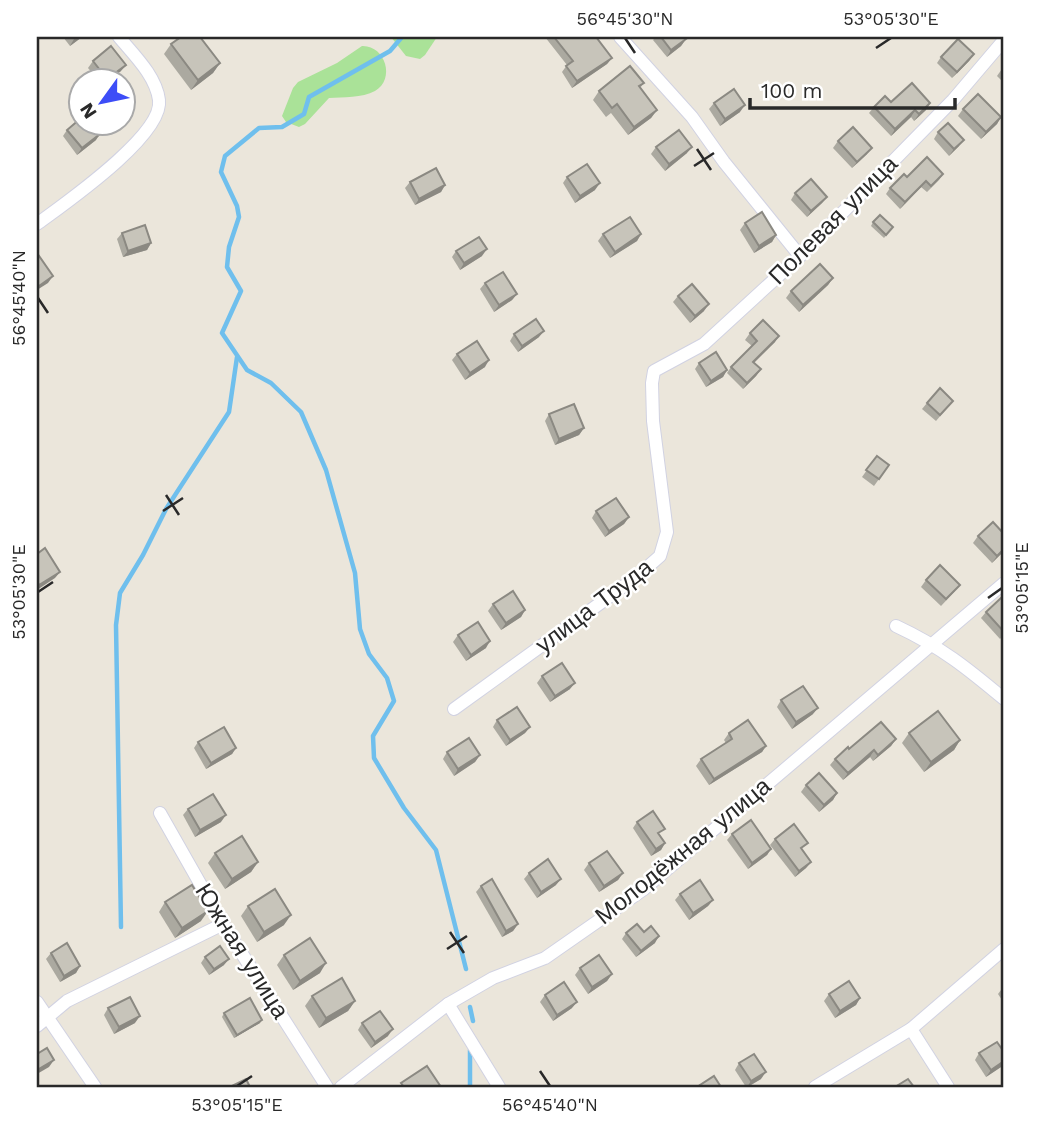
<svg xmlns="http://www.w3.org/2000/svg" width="1041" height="1124" viewBox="0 0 1041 1124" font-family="'Work Sans',sans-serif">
<rect width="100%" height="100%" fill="#ebe6db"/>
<!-- green -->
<g fill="#aae298">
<polygon points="391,37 437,37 425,55 420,59 406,56"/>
<path d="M 362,46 C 385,45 396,79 375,91 C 362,98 343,97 329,98 L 305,124 L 299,127 L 286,122 L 282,116 L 293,88 L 298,82 L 337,63 Z"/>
</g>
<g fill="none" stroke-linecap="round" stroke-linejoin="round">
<!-- stream -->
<g stroke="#6fbfed" stroke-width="4.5">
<polyline points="402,37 390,51 309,97 304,114 282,127 259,128 225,156 221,172 237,206 239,217 229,247 227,267 241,291 222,333 247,370 271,383 301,412 326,470 355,573 360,629 369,654 387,678 394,701 373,736 374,758 404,808 436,850 466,969"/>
<polyline points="121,927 116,625 120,593 143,555 166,509 229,412 237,357"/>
<polyline points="470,1007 473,1021"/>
<polyline points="470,1087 470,1050"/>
</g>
<defs>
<g id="street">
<polyline points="620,37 692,117 724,162 800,256"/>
<path d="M 37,224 C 64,204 164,135 159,100 C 156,76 134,55 119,37"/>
<path d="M 896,626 C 941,647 967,668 1004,699"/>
<polyline points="454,709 635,578 660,556 667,532 653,421 652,383 654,371 704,344 800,256 953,100 1004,40"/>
<polyline points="160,813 223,924 327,1087"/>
<polyline points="37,1002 95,1087"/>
<polyline points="448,1004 499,1087"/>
<polyline points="37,1026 67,1001 223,924"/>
<polyline points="911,1029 948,1087"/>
<polyline points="341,1087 448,1004 493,978 545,958 644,889 1004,583"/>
<polyline points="815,1087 911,1029 1004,949"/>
</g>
</defs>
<!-- street casing -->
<use href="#street" stroke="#d1d2e2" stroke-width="14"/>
<!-- street -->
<use href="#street" stroke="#fff" stroke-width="12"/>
</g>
<!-- wall -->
<g fill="#aba9a0">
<polygon points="63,37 82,37 70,46"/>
<polygon points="545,37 596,37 612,58 607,64 572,88 562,72 567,65"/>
<polygon points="656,37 684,37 686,39 681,46 667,57 653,40"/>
<polygon points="171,44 220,63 213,73 191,90 164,54"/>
<polygon points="974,54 969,61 952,78 937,63 941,57"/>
<polygon points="93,61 121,71 109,80 98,80 88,68"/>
<polygon points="1004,66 1004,83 997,76"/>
<polygon points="644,83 640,88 657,110 651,118 628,135 611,113 606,117 593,100 599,91"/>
<polygon points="891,102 926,110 914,121 911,117 891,136 869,113 874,107"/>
<polygon points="714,103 740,112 720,126 709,109"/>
<polygon points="963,109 1001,117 997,124 981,139 958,116"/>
<polygon points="67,130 96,140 77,155 63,136"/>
<polygon points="938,132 959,146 949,156 934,139"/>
<polygon points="838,141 867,154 852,168 833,148"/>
<polygon points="656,147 687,153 665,171 651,154"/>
<polygon points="943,174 939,180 927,192 921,187 900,209 886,194 890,188 907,177"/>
<polygon points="567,177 595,190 575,203 563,183"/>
<polygon points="410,182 445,185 441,192 415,205 405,188"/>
<polygon points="795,193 827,197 822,203 807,217 791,200"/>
<polygon points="873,222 893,227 884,238 871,226"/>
<polygon points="745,223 776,235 772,242 754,253 740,230"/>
<polygon points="122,233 151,243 147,250 123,257 117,239"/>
<polygon points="603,234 641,234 637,241 610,258 598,241"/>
<polygon points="456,251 482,256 460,270 452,257"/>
<polygon points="833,278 828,285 799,312 786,298 791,291"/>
<polygon points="485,283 517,294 512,300 494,312 480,289"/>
<polygon points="678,296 704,311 690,323 673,302"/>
<polygon points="750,333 775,342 754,363 761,369 756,376 743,389 727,373 731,367 752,346 745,340"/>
<polygon points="514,334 539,337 518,352 510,341"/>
<polygon points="457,354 485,367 465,380 452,360"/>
<polygon points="699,363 727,370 723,377 706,387 695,369"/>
<polygon points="953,401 936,421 922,409 927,403"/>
<polygon points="549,414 584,428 579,435 555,445 545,421"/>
<polygon points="877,456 889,465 874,486 862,477"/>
<polygon points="596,511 629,517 624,524 605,537 592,518"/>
<polygon points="1004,534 1004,551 992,563 973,543 978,536"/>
<polygon points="926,580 955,591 941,606 921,587"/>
<polygon points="1004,602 1004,635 1000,639 981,618 986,612"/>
<polygon points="493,604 525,610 521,617 501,630 488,611"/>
<polygon points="458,635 486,648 466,661 453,642"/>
<polygon points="542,676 570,689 550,702 537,683"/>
<polygon points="781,700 813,714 792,729 777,707"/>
<polygon points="497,720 530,727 525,733 506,746 493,727"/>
<polygon points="729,733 766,746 762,752 709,785 696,766 701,759 726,743 724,740"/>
<polygon points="909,733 960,740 954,750 924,772 902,743"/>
<polygon points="896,739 891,746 873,761 870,757 843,780 830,765 835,759"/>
<polygon points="198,742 236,748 232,754 206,769 194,748"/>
<polygon points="447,752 480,755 475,762 454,776 443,759"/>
<polygon points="806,785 837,793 833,800 819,812 801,792"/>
<polygon points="188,809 221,822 195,837 183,815"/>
<polygon points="637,822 660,835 665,843 661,850 651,856 633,828"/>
<polygon points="732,834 771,849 767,855 748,869 727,840"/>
<polygon points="775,839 802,850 811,862 806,868 795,877 770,845"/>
<polygon points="215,853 258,862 251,872 225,889 208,863"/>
<polygon points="589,863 623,873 618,880 599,892 584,870"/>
<polygon points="529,873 556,885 537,898 524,879"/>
<polygon points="481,886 518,924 513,931 502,937 476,892"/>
<polygon points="680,894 713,900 708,906 689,920 675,900"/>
<polygon points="165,902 201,921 175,938 159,912"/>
<polygon points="248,906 284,925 257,942 241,916"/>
<polygon points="644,932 655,943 636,957 622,939 626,933"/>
<polygon points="51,953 80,966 76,973 60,982 46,959"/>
<polygon points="284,955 320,973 293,990 277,965"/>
<polygon points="205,957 224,965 209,975 201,963"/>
<polygon points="580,968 612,974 607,981 588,994 575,975"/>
<polygon points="1004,986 1004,1003 998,994"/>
<polygon points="829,994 860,998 856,1005 835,1018 824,1001"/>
<polygon points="545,995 572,1008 553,1021 540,1002"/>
<polygon points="312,996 355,1001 348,1011 319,1028 305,1006"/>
<polygon points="108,1008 135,1023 114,1034 104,1015"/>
<polygon points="224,1013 260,1023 234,1038 222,1017"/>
<polygon points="362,1023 388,1036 371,1048 358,1030"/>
<polygon points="1004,1052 1004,1065 986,1077 975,1060 979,1053"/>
<polygon points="739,1063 761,1079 748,1087 746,1087 735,1070"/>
</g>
<!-- shaded-wall -->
<g fill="#8b8982">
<polygon points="78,37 82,37 70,46 74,39"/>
<polygon points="686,39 681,46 667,57 671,50"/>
<polygon points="974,54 969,61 952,78 957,72"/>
<polygon points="612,58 607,64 572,88 577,81"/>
<polygon points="220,63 213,73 191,90 198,80"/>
<polygon points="126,65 121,71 109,80 106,80"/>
<polygon points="930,103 926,110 914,121 919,114"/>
<polygon points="745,105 740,112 720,126 725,119"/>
<polygon points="657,110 651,118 628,135 634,127"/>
<polygon points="915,110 911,117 891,136 895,129"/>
<polygon points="1001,117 997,124 981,139 986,132"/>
<polygon points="100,134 96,140 77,155 82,148"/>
<polygon points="964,140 959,146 949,156 954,149"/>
<polygon points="692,147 687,153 665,171 669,164"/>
<polygon points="872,148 867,154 852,168 857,162"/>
<polygon points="926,181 921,187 900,209 905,202"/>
<polygon points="600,183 595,190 575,203 580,196"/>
<polygon points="445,185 441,192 415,205 419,199"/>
<polygon points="827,197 822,203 807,217 811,211"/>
<polygon points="641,234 637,241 610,258 615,252"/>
<polygon points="776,235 772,242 754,253 759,246"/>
<polygon points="151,243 147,250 123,257 128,251"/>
<polygon points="487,249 482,256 460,270 464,263"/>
<polygon points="53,276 48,283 37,290 39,286"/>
<polygon points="833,278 828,285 799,312 803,305"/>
<polygon points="517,294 512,300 494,312 499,305"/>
<polygon points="709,304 704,311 690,323 695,316"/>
<polygon points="544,331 539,337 518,352 522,346"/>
<polygon points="779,336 775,342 748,368 753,362"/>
<polygon points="489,360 485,367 465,380 470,373"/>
<polygon points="761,369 756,376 743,389 747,383"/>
<polygon points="727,370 723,377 706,387 711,381"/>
<polygon points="584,428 579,435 555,445 559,439"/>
<polygon points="629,517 624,524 605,537 609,531"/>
<polygon points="1004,549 1004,551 992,563 997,556"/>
<polygon points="60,572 55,578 37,590 39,585"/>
<polygon points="525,610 521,617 501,630 506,623"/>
<polygon points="490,641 486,648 466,661 471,655"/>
<polygon points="575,683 570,689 550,702 555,696"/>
<polygon points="818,708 813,714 792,729 796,722"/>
<polygon points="530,727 525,733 506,746 510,740"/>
<polygon points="896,739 891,746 873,761 878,755"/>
<polygon points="960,740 954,750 924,772 931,762"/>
<polygon points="766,746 762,752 709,785 714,779"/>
<polygon points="236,748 232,754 206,769 211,763"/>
<polygon points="874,750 870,757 843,780 848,773"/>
<polygon points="480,755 475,762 454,776 458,769"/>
<polygon points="837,793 833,800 819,812 824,805"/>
<polygon points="226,815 221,822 195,837 200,830"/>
<polygon points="665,843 661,850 651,856 656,849"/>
<polygon points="771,849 767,855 748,869 752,863"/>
<polygon points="258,862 251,872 225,889 232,879"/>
<polygon points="811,862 806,868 795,877 799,871"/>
<polygon points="623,873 618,880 599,892 604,886"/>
<polygon points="561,879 556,885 537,898 541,892"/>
<polygon points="713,900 708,906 689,920 693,913"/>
<polygon points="208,911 201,921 175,938 182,928"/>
<polygon points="291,915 284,925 257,942 264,932"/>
<polygon points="518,924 513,931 502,937 506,931"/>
<polygon points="659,936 655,943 636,957 641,951"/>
<polygon points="229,959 224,965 209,975 214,969"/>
<polygon points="326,963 320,973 293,990 300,981"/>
<polygon points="80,966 76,973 60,982 64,976"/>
<polygon points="612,974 607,981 588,994 592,987"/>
<polygon points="860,998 856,1005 835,1018 840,1011"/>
<polygon points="355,1001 348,1011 319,1028 326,1018"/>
<polygon points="577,1002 572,1008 553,1021 557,1015"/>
<polygon points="140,1016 135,1023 114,1034 119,1027"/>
<polygon points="262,1020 260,1023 234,1038 237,1035"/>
<polygon points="393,1029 388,1036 371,1048 375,1042"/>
<polygon points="54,1060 49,1067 37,1074 37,1070"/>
<polygon points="1004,1061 1004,1065 986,1077 991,1070"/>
<polygon points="766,1072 761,1079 747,1087 751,1081"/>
</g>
<!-- building -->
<g fill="#c7c4ba" stroke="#8b8982" stroke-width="2">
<polygon points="181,37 200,37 220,63 198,80 171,44"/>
<polygon points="554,37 596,37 612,58 577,81 566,66 573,61"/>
<polygon points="661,37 684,37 686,39 671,50"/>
<polygon points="958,39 974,54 957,72 941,57"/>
<polygon points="111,46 126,65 107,79 93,61"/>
<polygon points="630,66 644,83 639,86 657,110 634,127 617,104 612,108 599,91"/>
<polygon points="912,83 930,103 919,114 915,110 895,129 874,107 885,96 891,102"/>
<polygon points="734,89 745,105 725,119 714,103"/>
<polygon points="978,94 1001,117 986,132 963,109"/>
<polygon points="80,119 80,122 91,122 100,134 82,148 67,130"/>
<polygon points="948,123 964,140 954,149 938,132"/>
<polygon points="853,127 872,148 857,162 838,141"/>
<polygon points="679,130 692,147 669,164 656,147"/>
<polygon points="927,157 943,174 931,186 926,181 905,202 890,188 904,174 907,177"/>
<polygon points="587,164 600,183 580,196 567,177"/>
<polygon points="436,168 445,185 419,199 410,182"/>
<polygon points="811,179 827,197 811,211 795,193"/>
<polygon points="762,212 776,235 759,246 745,223"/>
<polygon points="880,215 893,227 886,235 873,222"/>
<polygon points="630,217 641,234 615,252 603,234"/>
<polygon points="145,225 151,243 128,251 122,233"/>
<polygon points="479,237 487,249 464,263 456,251"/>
<polygon points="37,253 53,276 39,286 37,283"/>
<polygon points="820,264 833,278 803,305 791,291"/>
<polygon points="503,272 517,294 499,305 485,283"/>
<polygon points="692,284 709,304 695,316 678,296"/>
<polygon points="536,319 544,331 522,346 514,334"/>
<polygon points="763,320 779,336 753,362 761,369 747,383 731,367 757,341 750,333"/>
<polygon points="477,341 489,360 470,373 457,354"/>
<polygon points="716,352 727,370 711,381 699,363"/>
<polygon points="940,388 953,401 940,415 927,403"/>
<polygon points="574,404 584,428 559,439 549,414"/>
<polygon points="877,456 889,465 879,479 866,470"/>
<polygon points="616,498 629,517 609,531 596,511"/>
<polygon points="993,522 1004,534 1004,549 997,556 978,536"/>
<polygon points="45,548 60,572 39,585 37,581 37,554"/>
<polygon points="940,565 960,585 946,599 926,580"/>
<polygon points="513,591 525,610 506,623 493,604"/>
<polygon points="1001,598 1004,602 1004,632 986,612"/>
<polygon points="478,622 490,641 471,655 458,635"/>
<polygon points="562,663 575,683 555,696 542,676"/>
<polygon points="803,686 818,708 796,722 781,700"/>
<polygon points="517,707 530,727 510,740 497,720"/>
<polygon points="938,711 960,740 931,762 909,733"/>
<polygon points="748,720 766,746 714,779 701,759 732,739 729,733"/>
<polygon points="881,722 896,739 878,755 874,750 848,773 835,759 848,747 849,749"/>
<polygon points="224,727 236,748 211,763 198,742"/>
<polygon points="469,738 480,755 458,769 447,752"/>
<polygon points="819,773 837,793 824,805 806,785"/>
<polygon points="213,794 226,815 200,830 188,809"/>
<polygon points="653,811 665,829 658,833 665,843 656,849 637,822"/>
<polygon points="751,820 771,849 752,863 732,834"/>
<polygon points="794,824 808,843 801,848 811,862 799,871 775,839"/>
<polygon points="242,836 258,862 232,879 215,853"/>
<polygon points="607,851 623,873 604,886 589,863"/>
<polygon points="548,859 561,879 541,892 529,873"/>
<polygon points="492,879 518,924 506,931 481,886"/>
<polygon points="700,880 713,900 693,913 680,894"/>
<polygon points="192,885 208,911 182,928 165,902"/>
<polygon points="275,889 291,915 264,932 248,906"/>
<polygon points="637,924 644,932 651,926 659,936 641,951 626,933"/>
<polygon points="310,938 326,963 300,981 284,955"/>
<polygon points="67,943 80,966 64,976 51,953"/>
<polygon points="220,946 229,959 214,969 205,957"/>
<polygon points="599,955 612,974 592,987 580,968"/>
<polygon points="342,978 355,1001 326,1018 312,996"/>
<polygon points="849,981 860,998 840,1011 829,994"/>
<polygon points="564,982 577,1002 557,1015 545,995"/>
<polygon points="130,997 140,1016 119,1027 108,1008"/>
<polygon points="250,998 262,1020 237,1035 224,1013"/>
<polygon points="380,1011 393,1029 375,1042 362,1023"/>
<polygon points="997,1042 1004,1052 1004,1061 991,1070 979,1053"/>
<polygon points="47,1048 54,1060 37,1070 37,1054"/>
<polygon points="754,1054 766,1072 751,1081 739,1063"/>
<polygon points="427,1066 441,1087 404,1087 401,1083"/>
<polygon points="714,1076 721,1087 697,1087"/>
<polygon points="246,1079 250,1087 230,1087"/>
<polygon points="908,1079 914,1087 895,1087"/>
</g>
<!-- ticks -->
<path fill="none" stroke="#292929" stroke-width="2.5" d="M 625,38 L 635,53M 876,48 L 891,38M 697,149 L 711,170M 694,166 L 714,153M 38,298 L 48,313M 166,495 L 179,515M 163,511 L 183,498M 38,592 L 53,582M 988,598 L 1002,588M 450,932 L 464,953M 447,949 L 467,936M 540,1071 L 550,1086M 237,1086 L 252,1076"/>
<g text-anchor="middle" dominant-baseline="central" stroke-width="5" stroke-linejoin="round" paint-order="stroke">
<!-- street labels -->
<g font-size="24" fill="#292929" stroke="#fff">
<text transform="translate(833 220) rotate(-45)">Полевая улица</text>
<text transform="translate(594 606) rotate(-37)">улица Труда</text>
<text transform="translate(683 851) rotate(-39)">Молодёжная улица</text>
<text transform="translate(242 951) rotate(58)">Южная улица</text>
</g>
</g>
<!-- border -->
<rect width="1041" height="1124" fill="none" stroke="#ffffff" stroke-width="77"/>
<!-- north arrow -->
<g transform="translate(102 102) rotate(237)"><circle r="33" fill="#ffffff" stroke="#a9a9a9" stroke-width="2"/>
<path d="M0-5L12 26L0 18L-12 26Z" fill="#3d4df7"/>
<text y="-10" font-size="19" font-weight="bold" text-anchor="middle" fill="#292929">N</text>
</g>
<!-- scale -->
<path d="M750 98v10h205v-10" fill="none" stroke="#292929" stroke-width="3.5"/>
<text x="761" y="98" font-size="21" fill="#292929" stroke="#ffffff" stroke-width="5" paint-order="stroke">100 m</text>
<rect x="38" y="38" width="964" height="1048" fill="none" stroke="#292929" stroke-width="2.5"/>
<g font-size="18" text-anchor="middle" fill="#292929">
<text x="625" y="25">56°45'30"N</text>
<text x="891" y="25">53°05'30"E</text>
<text transform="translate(19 298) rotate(-90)" y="6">56°45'40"N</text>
<text transform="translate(1022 588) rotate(-90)" y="6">53°05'15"E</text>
<text transform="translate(19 592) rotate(-90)" y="6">53°05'30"E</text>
<text x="237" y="1111">53°05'15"E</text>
<text x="550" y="1111">56°45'40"N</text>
</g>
</svg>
